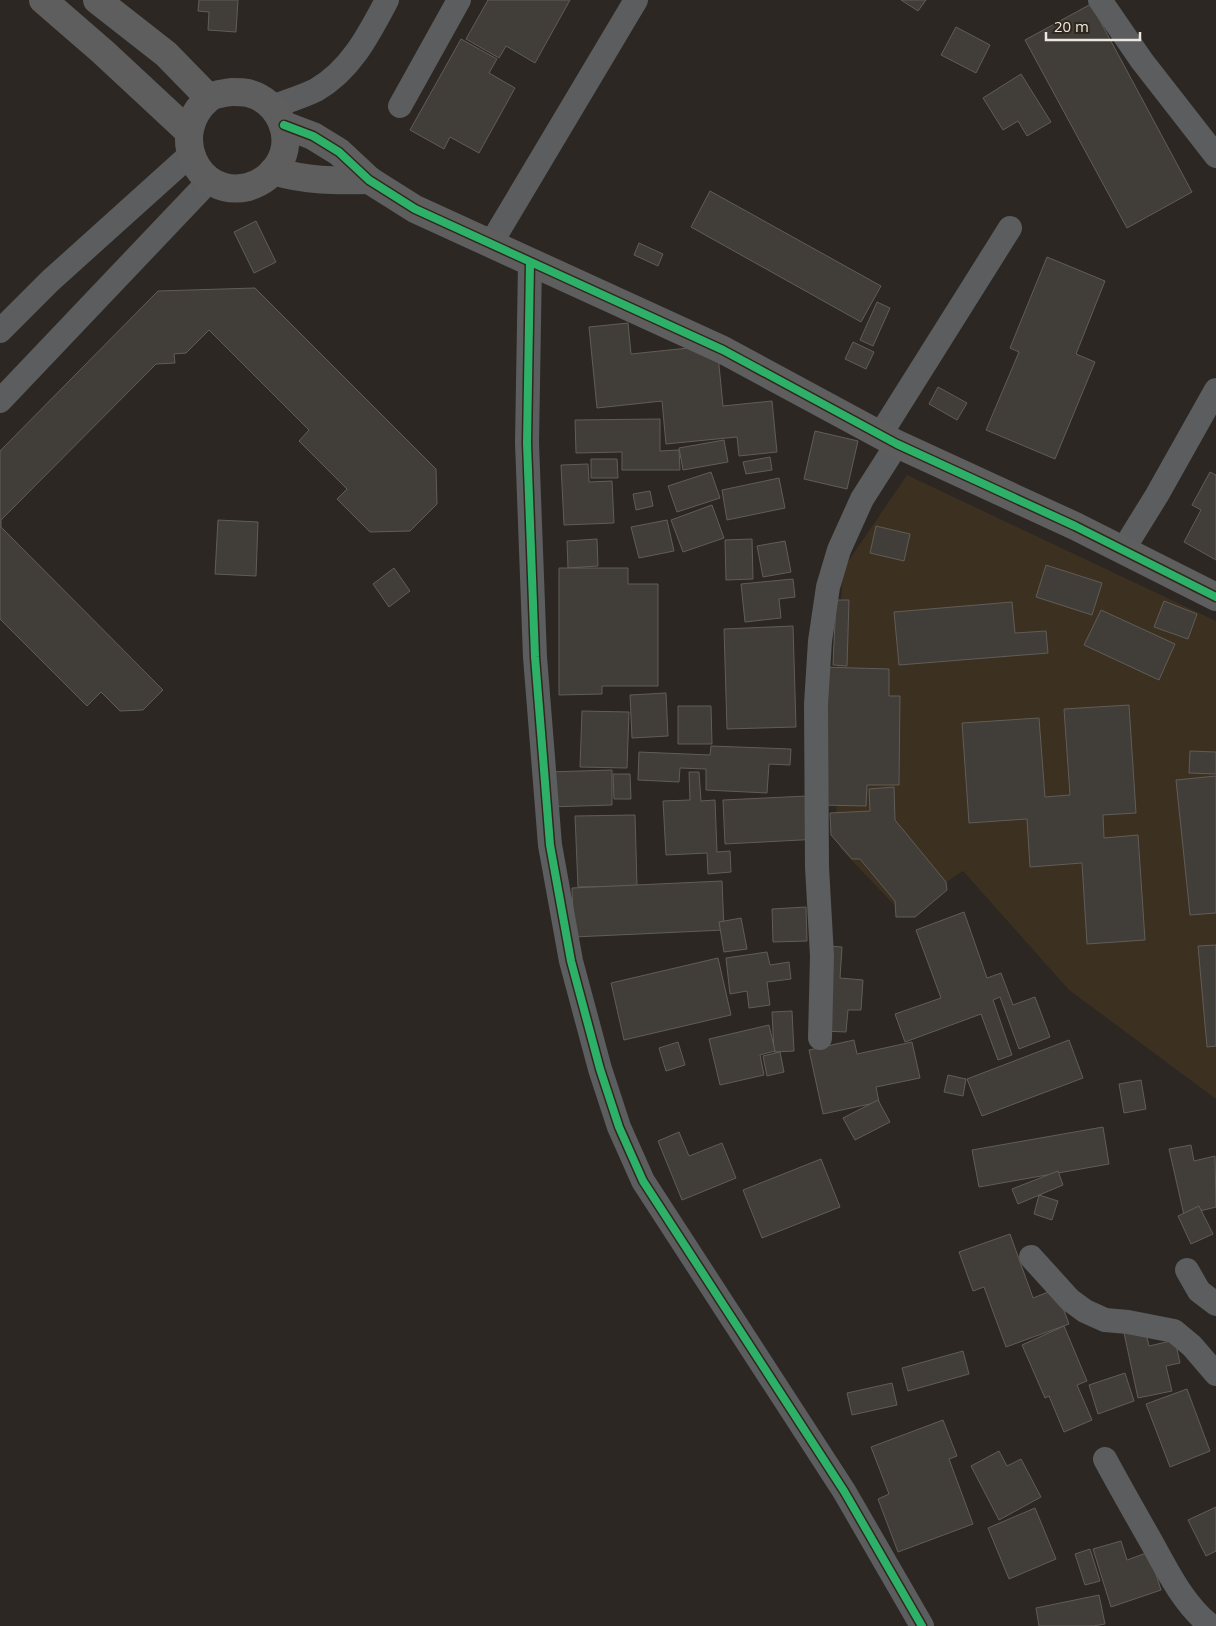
<svg xmlns="http://www.w3.org/2000/svg" width="1216" height="1626" viewBox="0 0 1216 1626" font-family="'Open Sans',sans-serif">
<rect width="100%" height="100%" fill="#2c2722"/>
<!-- built -->
<polygon fill="#3c3021" points="907,475 1216,621 1216,1099 1069,990 963,871 901,912 840,848 832,758 843,569"/>
<!-- building -->
<g fill="#413e39" stroke="#615c57">
<polygon points="199,0 238,0 236,32 208,30 209,12 198,11"/>
<polygon points="488,0 570,0 535,63 506,46 499,58 466,39"/>
<polygon points="901,0 926,0 918,11"/>
<polygon points="1091,4 1192,192 1127,228 1025,40"/>
<polygon points="956,27 990,45 976,73 941,55"/>
<polygon points="461,39 497,59 489,73 515,88 479,153 450,137 444,149 410,130"/>
<polygon points="1021,74 1051,122 1027,136 1018,121 1003,130 983,98"/>
<polygon points="710,191 881,286 861,322 691,227"/>
<polygon points="256,221 276,262 254,273 234,232"/>
<polygon points="639,243 663,254 658,266 634,255"/>
<polygon points="1047,257 1105,281 1076,354 1095,362 1055,459 986,430 1019,352 1010,348"/>
<polygon points="255,288 436,469 437,504 410,531 370,532 337,499 347,489 299,441 309,430 209,330 186,353 174,354 175,363 156,364 1,520 1,527 163,690 143,710 120,711 101,692 87,706 0,619 0,451 158,291"/>
<polygon points="877,302 890,308 873,346 860,340"/>
<polygon points="628,323 631,354 717,345 723,406 772,401 777,452 739,456 737,437 666,444 662,401 597,408 589,327"/>
<polygon points="853,342 874,352 866,369 845,359"/>
<polygon points="938,387 967,403 957,420 929,404"/>
<polygon points="660,419 660,451 679,450 680,470 622,470 622,452 576,453 575,420"/>
<polygon points="815,431 858,441 847,489 804,479"/>
<polygon points="724,440 728,462 683,470 679,448"/>
<polygon points="770,457 772,470 746,474 743,462"/>
<polygon points="591,459 617,459 618,478 591,478"/>
<polygon points="588,464 589,482 612,481 614,523 564,525 561,465"/>
<polygon points="711,472 720,498 677,512 668,486"/>
<polygon points="1210,472 1216,475 1216,560 1184,542 1201,510 1192,505"/>
<polygon points="779,478 785,508 727,520 722,490"/>
<polygon points="650,491 653,506 636,510 633,494"/>
<polygon points="712,505 724,538 683,552 671,520"/>
<polygon points="218,520 258,522 256,576 215,574"/>
<polygon points="667,520 674,551 639,558 631,527"/>
<polygon points="876,526 910,534 904,561 870,553"/>
<polygon points="597,539 598,566 568,568 567,541"/>
<polygon points="752,539 753,579 726,580 725,540"/>
<polygon points="785,541 791,572 763,577 757,546"/>
<polygon points="1046,565 1102,583 1092,615 1036,597"/>
<polygon points="394,568 410,591 389,607 373,584"/>
<polygon points="559,568 628,568 628,584 658,584 658,686 602,686 602,694 559,695"/>
<polygon points="793,579 795,597 779,599 781,618 745,622 741,584"/>
<polygon points="836,600 849,600 847,666 833,665"/>
<polygon points="1164,601 1197,614 1188,639 1154,627"/>
<polygon points="1012,602 1015,633 1046,631 1048,653 899,665 894,612"/>
<polygon points="1101,610 1175,644 1159,680 1084,645"/>
<polygon points="793,626 796,727 727,729 724,629"/>
<polygon points="822,667 889,669 889,696 900,696 899,785 867,785 866,806 820,805"/>
<polygon points="666,693 668,736 632,738 630,695"/>
<polygon points="1129,705 1136,813 1103,815 1104,838 1138,835 1145,940 1087,944 1082,863 1030,867 1027,819 969,823 962,723 1039,718 1045,797 1070,795 1064,709"/>
<polygon points="678,706 711,706 712,744 678,744"/>
<polygon points="582,711 629,712 627,768 580,767"/>
<polygon points="711,746 791,749 790,765 769,764 767,793 706,790 706,769 680,768 679,782 638,780 639,752 710,755"/>
<polygon points="1190,751 1216,752 1216,774 1189,773"/>
<polygon points="612,770 612,805 548,807 547,772"/>
<polygon points="689,772 699,772 701,801 715,800 717,852 730,851 731,872 708,874 707,853 666,855 663,801 690,800"/>
<polygon points="613,774 630,774 631,799 614,799"/>
<polygon points="1216,776 1216,913 1190,915 1176,780"/>
<polygon points="894,787 895,820 946,882 947,890 915,917 896,917 895,901 860,859 852,859 831,835 830,813 870,811 869,789"/>
<polygon points="807,796 820,839 725,844 723,800"/>
<polygon points="635,815 637,886 578,887 575,816"/>
<polygon points="722,881 724,930 574,937 572,888"/>
<polygon points="806,907 807,941 773,942 772,909"/>
<polygon points="964,912 987,978 1001,973 1013,1005 1035,997 1050,1037 1019,1049 1000,997 993,1000 1012,1055 998,1060 981,1014 905,1042 895,1014 941,998 916,930"/>
<polygon points="741,918 747,949 724,952 719,922"/>
<polygon points="1216,945 1216,1046 1207,1047 1198,946"/>
<polygon points="829,946 842,947 840,978 863,980 861,1010 848,1010 846,1032 823,1031"/>
<polygon points="767,952 770,965 789,962 791,979 767,982 770,1005 749,1008 747,991 730,994 726,958"/>
<polygon points="718,958 731,1015 624,1040 611,983"/>
<polygon points="792,1011 794,1051 774,1052 772,1012"/>
<polygon points="769,1025 775,1051 760,1055 764,1075 720,1085 709,1039"/>
<polygon points="854,1040 857,1054 912,1042 920,1078 876,1087 879,1102 823,1114 809,1050"/>
<polygon points="1069,1040 1083,1078 982,1116 967,1079"/>
<polygon points="678,1042 685,1065 666,1071 659,1048"/>
<polygon points="780,1052 784,1072 767,1076 763,1056"/>
<polygon points="948,1075 966,1079 963,1096 944,1092"/>
<polygon points="1141,1080 1146,1109 1124,1113 1119,1084"/>
<polygon points="878,1100 890,1122 855,1140 843,1118"/>
<polygon points="1103,1127 1109,1164 979,1187 972,1150"/>
<polygon points="679,1132 689,1156 722,1143 736,1178 682,1200 658,1141"/>
<polygon points="1191,1145 1194,1161 1215,1156 1216,1207 1184,1215 1169,1149"/>
<polygon points="821,1159 840,1207 762,1238 743,1190"/>
<polygon points="1058,1171 1063,1185 1018,1204 1012,1189"/>
<polygon points="1039,1195 1058,1201 1052,1220 1034,1214"/>
<polygon points="1199,1206 1213,1234 1191,1244 1178,1216"/>
<polygon points="1010,1234 1033,1298 1056,1289 1069,1324 1006,1347 984,1287 973,1291 959,1252"/>
<polygon points="1064,1326 1087,1381 1077,1385 1092,1420 1064,1432 1049,1396 1045,1398 1022,1345"/>
<polygon points="1145,1329 1149,1346 1175,1340 1180,1363 1166,1366 1172,1391 1138,1398 1124,1333"/>
<polygon points="963,1351 969,1374 908,1391 902,1368"/>
<polygon points="1125,1373 1134,1401 1098,1414 1089,1385"/>
<polygon points="892,1383 897,1405 852,1415 847,1393"/>
<polygon points="1187,1389 1210,1451 1170,1467 1146,1404"/>
<polygon points="943,1420 957,1456 949,1459 973,1524 898,1552 878,1499 889,1494 871,1447"/>
<polygon points="999,1451 1007,1466 1021,1459 1041,1497 999,1520 971,1466"/>
<polygon points="1216,1507 1216,1551 1206,1556 1188,1520"/>
<polygon points="1035,1508 1056,1559 1009,1579 988,1528"/>
<polygon points="1121,1541 1127,1560 1149,1552 1161,1590 1111,1607 1093,1549"/>
<polygon points="1090,1549 1100,1581 1085,1585 1075,1554"/>
<polygon points="1099,1595 1105,1624 1093,1626 1039,1626 1036,1608"/>
</g>
<g fill="none" stroke-linecap="round" stroke-linejoin="round">
<!-- street -->
<g stroke="#5c5d5e" stroke-width="24">
<polyline points="1100,0 1142,61 1216,156"/>
<polyline points="400,106 459,0"/>
<path d="M 272,107 C 287,101 302,97 316,90 C 351,70 369,34 387,0"/>
<polyline points="490,245 636,0"/>
<polyline points="530,263 527,443 535,657 550,845 571,961 600,1069 619,1127 643,1181 844,1491 922,1626"/>
<polyline points="0,331 50,281 191,154"/>
<polyline points="0,401 210,180"/>
<polyline points="880,435 1010,228"/>
<polyline points="1123,550 1157,495 1216,390"/>
<polyline points="820,1038 822,956 817,867 816,704 820,641 828,587 839,550 862,499 897,444"/>
<polyline points="1031,1257 1070,1300 1085,1311 1105,1320 1128,1322 1174,1331 1192,1346 1216,1374"/>
<polyline points="1187,1270 1199,1291 1216,1304"/>
<path d="M 1105,1459 C 1120,1487 1136,1515 1152,1543 C 1168,1572 1184,1605 1211,1626"/>
</g>
<!-- secondary -->
<g stroke="#5f5e5e" stroke-width="28">
<polyline points="43,0 103,52 189,132"/>
<polyline points="97,0 166,54 209,98"/>
<path d="M 233,92 C 238,92 243,92 248,93 C 279,101 296,137 278,165 C 271,176 261,183 248,187 C 196,199 168,133 208,99 C 214,94 225,93 233,92 Z"/>
<polyline points="284,125 313,136 339,152 369,180 415,209 723,350 897,444 1075,526 1216,597"/>
<path d="M 273,171 C 307,181 335,181 369,180"/>
</g>
<defs>
<g id="cycleway">
<polyline points="284,125 313,136 339,152 369,180 415,209 723,350 897,444 1075,526 1216,597"/>
<polyline points="530,263 527,443 535,657 550,845 571,961 600,1069 619,1127 643,1181 844,1491 922,1626"/>
</g>
</defs>
<!-- cycleway casing -->
<use href="#cycleway" stroke="#31281d" stroke-width="11"/>
<!-- cycleway -->
<use href="#cycleway" stroke="#2db169" stroke-width="8"/>
</g>
<!-- scale -->
<path d="M1046 32v8h94v-8" fill="none" stroke="#ece7e0" stroke-width="2.5"/>
<text x="1054" y="32" font-size="15" fill="#ece7e0" stroke="#31281d" stroke-width="4" paint-order="stroke">20 m</text>
</svg>
